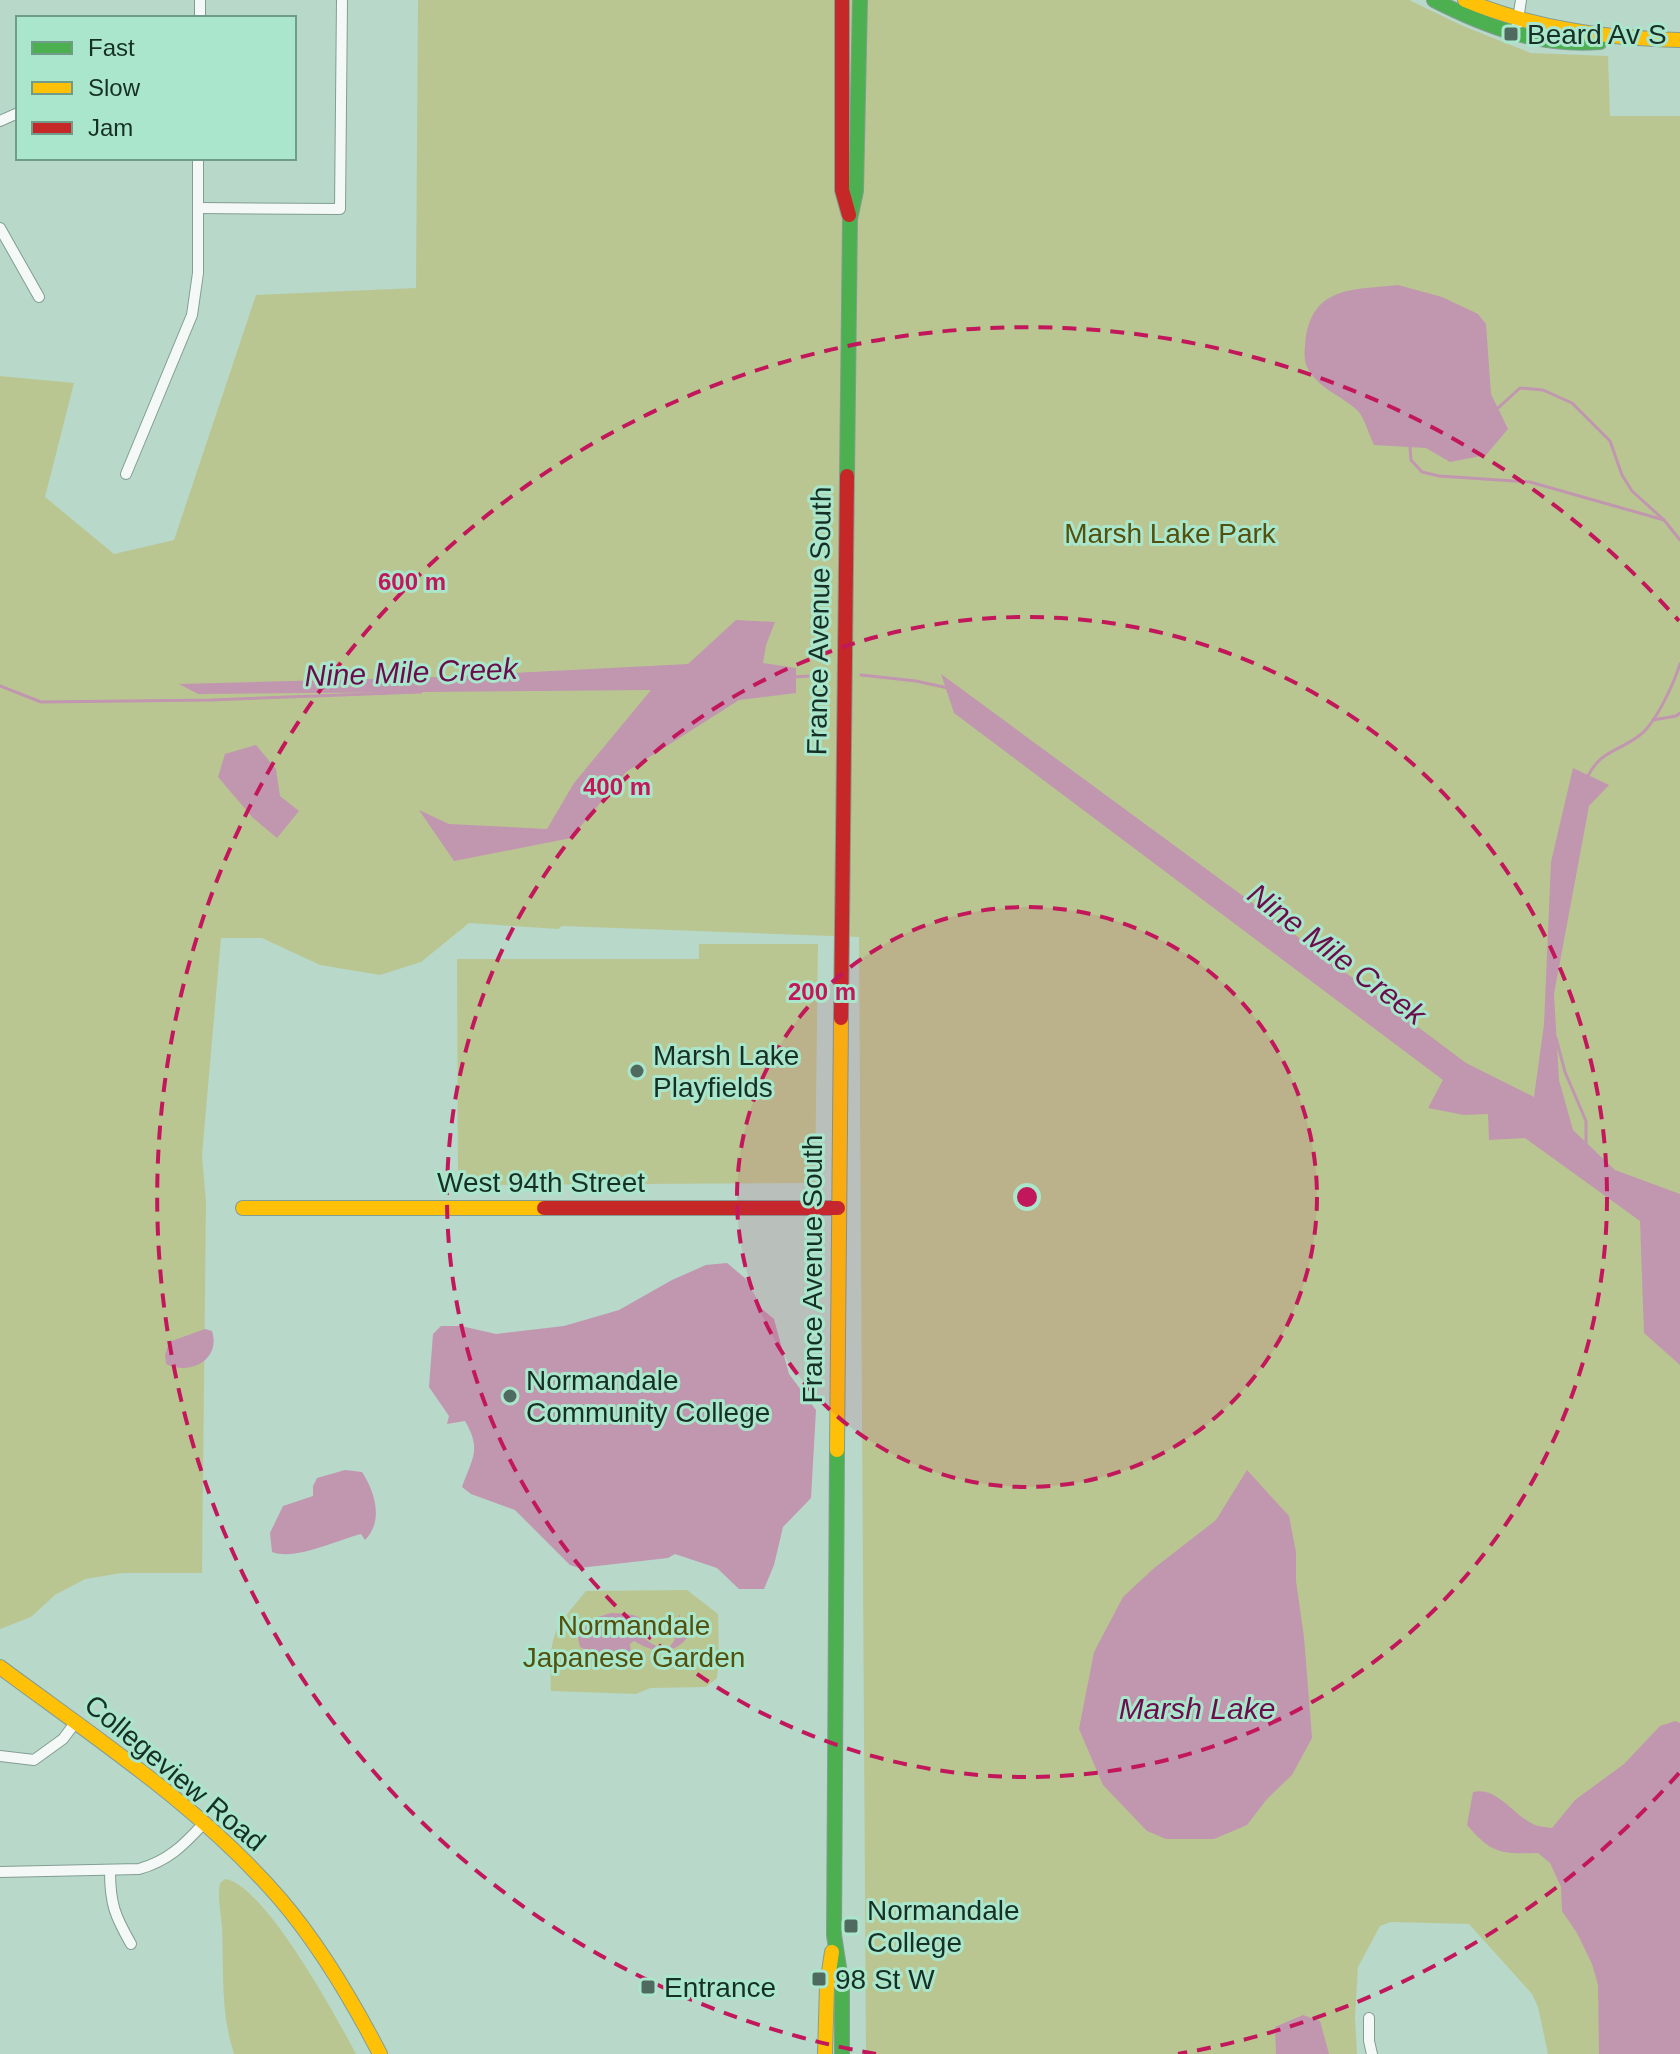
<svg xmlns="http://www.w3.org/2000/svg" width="1680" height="2054" viewBox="0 0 1680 2054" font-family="Helvetica,sans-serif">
<rect width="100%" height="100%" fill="#b8d8ca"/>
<!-- green -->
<g fill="#bac692">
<polygon points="418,0 1409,0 1463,26 1531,53 1608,56 1610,116 1680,116 1680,2054 1548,2054 1538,2007 1532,1994 1469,1924 1391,1922 1380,1926 1358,1967 1355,2017 1357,2054 866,2054 859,937 562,926 558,929 469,923 421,962 380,975 320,965 262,938 221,938 202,1155 206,1202 202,1573 122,1573 85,1579 55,1595 31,1617 0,1629 0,376 74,383 45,497 114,554 174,540 256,295 416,288"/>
<polygon points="699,944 818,944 815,1183 458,1185 457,959 699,959"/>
<path d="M 687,1590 L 718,1614 L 719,1659 L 717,1678 L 706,1687 L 650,1688 L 636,1694 L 551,1691 C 550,1633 550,1635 586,1591 Z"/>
<path d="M 225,1879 C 264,1884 337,2018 356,2054 L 234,2054 C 220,2011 224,1971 222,1927 C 221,1912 217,1898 220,1883 Z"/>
</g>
<!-- water -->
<g fill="#c196af">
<path d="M 1398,285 L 1442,297 L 1478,314 L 1486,324 L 1491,394 L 1508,429 L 1486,455 L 1450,462 L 1426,448 L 1374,445 C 1369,435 1365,419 1358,411 C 1343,396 1318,389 1307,367 C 1303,358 1305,346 1306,336 C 1315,285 1356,290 1398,285 Z"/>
<polygon points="736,620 775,622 766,645 763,663 796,668 796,693 739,700 626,772 571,838 454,861 419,810 449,824 547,829 574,783 651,690 198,694 179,684 438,677 688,664"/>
<polygon points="941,674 1258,907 1466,1063 1534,1097 1544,1024 1551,862 1573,768 1609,785 1589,806 1554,994 1559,1080 1573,1130 1615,1170 1680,1194 1680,1365 1644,1333 1640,1221 1525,1138 1489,1140 1488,1114 1464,1115 1428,1108 1443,1080 954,713"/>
<polygon points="256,745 276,769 280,796 299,811 277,838 253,818 218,777 225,754"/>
<path d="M 727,1263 L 746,1279 L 762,1309 L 774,1319 L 789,1374 L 816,1410 L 811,1498 L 783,1527 L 774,1565 L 764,1589 L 739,1589 L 717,1568 L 675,1554 L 668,1558 L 579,1568 L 570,1565 L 515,1510 L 471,1494 L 462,1487 C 472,1458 482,1450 465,1421 L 447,1424 L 449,1416 L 429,1387 L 433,1334 L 441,1326 L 461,1326 L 496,1334 L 564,1326 L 619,1310 L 672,1280 L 706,1265 Z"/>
<path d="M 205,1329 L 212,1331 C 221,1359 191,1376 166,1364 L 165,1355 L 169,1342 Z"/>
<path d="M 345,1470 L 362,1472 C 375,1492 384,1521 365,1540 L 361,1534 C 337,1540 295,1561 272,1552 L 270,1533 L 283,1506 L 313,1496 L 313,1486 L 317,1478 Z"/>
<polygon points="1247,1470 1289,1516 1296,1552 1296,1581 1304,1637 1312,1738 1292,1775 1267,1799 1247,1825 1214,1839 1166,1839 1147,1831 1103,1785 1079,1729 1094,1652 1123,1597 1153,1569 1216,1520"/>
<path d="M 611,1613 C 630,1614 651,1613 644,1638 C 673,1662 678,1638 679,1614 L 686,1629 L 687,1638 C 673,1656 651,1652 634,1641 L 630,1644 L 631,1653 L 620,1654 L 616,1650 L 612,1653 L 592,1653 L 580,1647 L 578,1638 L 591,1619 Z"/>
<path d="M 1675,1721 L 1680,1723 L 1680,2054 L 1599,2054 L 1598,1985 L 1592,1964 L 1577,1933 L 1562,1911 L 1561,1887 L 1550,1863 L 1538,1853 C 1501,1854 1492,1854 1467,1825 L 1473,1792 C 1497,1786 1513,1815 1533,1824 C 1538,1827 1547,1827 1552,1828 L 1575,1800 L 1624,1764 L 1660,1726 Z"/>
<polygon points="1303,2015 1320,2021 1329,2054 1276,2054 1275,2027"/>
</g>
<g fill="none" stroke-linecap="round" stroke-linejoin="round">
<!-- stream -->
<g stroke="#c196af" stroke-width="3">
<polyline points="1498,408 1520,388 1543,390 1572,403 1610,441 1622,475 1632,491 1664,520 1680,540"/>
<polyline points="1410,447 1411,460 1422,472 1439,476 1530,482 1664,520"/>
<polyline points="861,675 916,681 948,688"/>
<polyline points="792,677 826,675"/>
<polyline points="0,686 41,702 211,700 421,692"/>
<polyline points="1653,720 1676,716 1680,713"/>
<path d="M 1587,778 C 1600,750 1620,751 1640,735 C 1656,723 1674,683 1680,664"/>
<polyline points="1556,1038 1565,1072 1586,1121 1586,1145"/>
</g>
<defs>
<g id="street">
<polyline points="200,18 200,0"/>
<polyline points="1517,26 1521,0"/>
<polyline points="0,121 18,113"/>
<polyline points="198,208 340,209 342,0"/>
<polyline points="0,228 39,297"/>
<polyline points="126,474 192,315 198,273 198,158"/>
<polyline points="0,1756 34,1760 63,1739 75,1723"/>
<path d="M 110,1871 C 110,1904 115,1916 131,1944"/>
<path d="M 0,1872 L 139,1869 C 168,1861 184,1845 204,1823"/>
<polyline points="1369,2018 1369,2041 1372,2054"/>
</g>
<g id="fast">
<path d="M 1434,0 C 1487,27 1540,47 1600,42"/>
<polyline points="847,476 850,219 856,191 860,0"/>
<polyline points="837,1450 834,1935 842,1987 842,2054"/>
</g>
<g id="slow">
<path d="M 1465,0 C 1535,29 1605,38 1680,40"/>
<polyline points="243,1208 544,1208"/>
<polyline points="837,1450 841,1018"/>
<path d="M 0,1667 C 97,1739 202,1808 281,1900 C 321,1947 352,2000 380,2054"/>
<polyline points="825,2054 827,1985 832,1952"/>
</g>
<g id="jam">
<polyline points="842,0 842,190 849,215"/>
<polyline points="841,1018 847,476"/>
<polyline points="544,1208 838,1208"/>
</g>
</defs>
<!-- street casing -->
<use href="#street" stroke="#839d92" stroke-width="12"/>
<!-- fast casing -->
<use href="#fast" stroke="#839d92" stroke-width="16"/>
<!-- slow casing -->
<use href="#slow" stroke="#839d92" stroke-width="16"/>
<!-- jam casing -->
<use href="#jam" stroke="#839d92" stroke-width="16"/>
<!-- street -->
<use href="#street" stroke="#f4f9f7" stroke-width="10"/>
<!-- fast -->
<use href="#fast" stroke="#4caf50" stroke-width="14"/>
<!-- slow -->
<use href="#slow" stroke="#ffc107" stroke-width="14"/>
<!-- jam -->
<use href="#jam" stroke="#c62828" stroke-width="14"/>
</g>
<!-- distance rings -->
<circle cx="1027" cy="1197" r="290" fill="#c2185b" fill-opacity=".12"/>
<g fill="none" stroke="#c2185b" stroke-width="4" stroke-dasharray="14 10">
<circle cx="1027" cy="1197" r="290"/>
<circle cx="1027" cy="1197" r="580"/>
<path d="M1679 1773A870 870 0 0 1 1178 2054M876 2054A870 870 0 1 1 1679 621"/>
</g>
<!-- markers -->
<g fill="#4f6b5f" stroke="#aae6cb" stroke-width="3">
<rect x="1503" y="26" width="16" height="16" rx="4"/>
<circle cx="637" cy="1071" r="8"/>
<circle cx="510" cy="1396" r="8"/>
<rect x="843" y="1918" width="16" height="16" rx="4"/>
<rect x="811" y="1971" width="16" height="16" rx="4"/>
<rect x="640" y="1979" width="16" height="16" rx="4"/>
</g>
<g text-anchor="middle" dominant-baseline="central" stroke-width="6" stroke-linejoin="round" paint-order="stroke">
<!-- poi labels -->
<g font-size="28" fill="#173026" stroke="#aae6cb" text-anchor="start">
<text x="1527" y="34">Beard Av S</text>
<text x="653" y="1055">Marsh Lake<tspan x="653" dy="32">Playfields</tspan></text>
<text x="526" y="1380">Normandale<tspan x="526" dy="32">Community College</tspan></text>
<text x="867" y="1910">Normandale<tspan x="867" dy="32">College</tspan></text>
<text x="835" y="1979">98 St W</text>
<text x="664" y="1987">Entrance</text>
</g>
<!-- park labels -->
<g font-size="28" fill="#54500d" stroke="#aae6cb">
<text x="1170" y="533">Marsh Lake Park</text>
<text x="634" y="1625">Normandale<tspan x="634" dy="32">Japanese Garden</tspan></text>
</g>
<!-- street labels -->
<g font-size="28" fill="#173026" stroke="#aae6cb">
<text transform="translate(819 621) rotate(-89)">France Avenue South</text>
<text x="541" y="1182">West 94th Street</text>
<text transform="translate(812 1269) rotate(-90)">France Avenue South</text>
<text transform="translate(175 1773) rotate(40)">Collegeview Road</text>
</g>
<!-- water labels -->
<g font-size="30" font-style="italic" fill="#6a0d4c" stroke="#aae6cb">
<text transform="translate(411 672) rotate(-2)">Nine Mile Creek</text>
<text transform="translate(1337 954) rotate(37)">Nine Mile Creek</text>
<text x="1197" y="1708">Marsh Lake</text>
</g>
</g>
<circle cx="1027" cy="1197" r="12" fill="#c2185b" stroke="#aae6cb" stroke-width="4"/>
<g font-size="24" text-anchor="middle" font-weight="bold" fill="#c2185b" stroke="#aae6cb" stroke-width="6" stroke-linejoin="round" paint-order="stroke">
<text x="412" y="590">600 m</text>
<text x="617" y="795">400 m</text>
<text x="822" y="1000">200 m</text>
</g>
<!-- legend -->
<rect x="16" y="16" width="280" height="144" fill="#aae6cb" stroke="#6f9d89" stroke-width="2"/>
<rect x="32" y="42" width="40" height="12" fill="#4caf50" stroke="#6f9d89" stroke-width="2"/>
<text x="88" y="56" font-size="24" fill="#173026">Fast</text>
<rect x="32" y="82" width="40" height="12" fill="#ffc107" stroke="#6f9d89" stroke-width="2"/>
<text x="88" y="96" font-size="24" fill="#173026">Slow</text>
<rect x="32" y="122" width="40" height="12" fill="#c62828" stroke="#6f9d89" stroke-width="2"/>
<text x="88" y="136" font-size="24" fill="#173026">Jam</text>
</svg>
